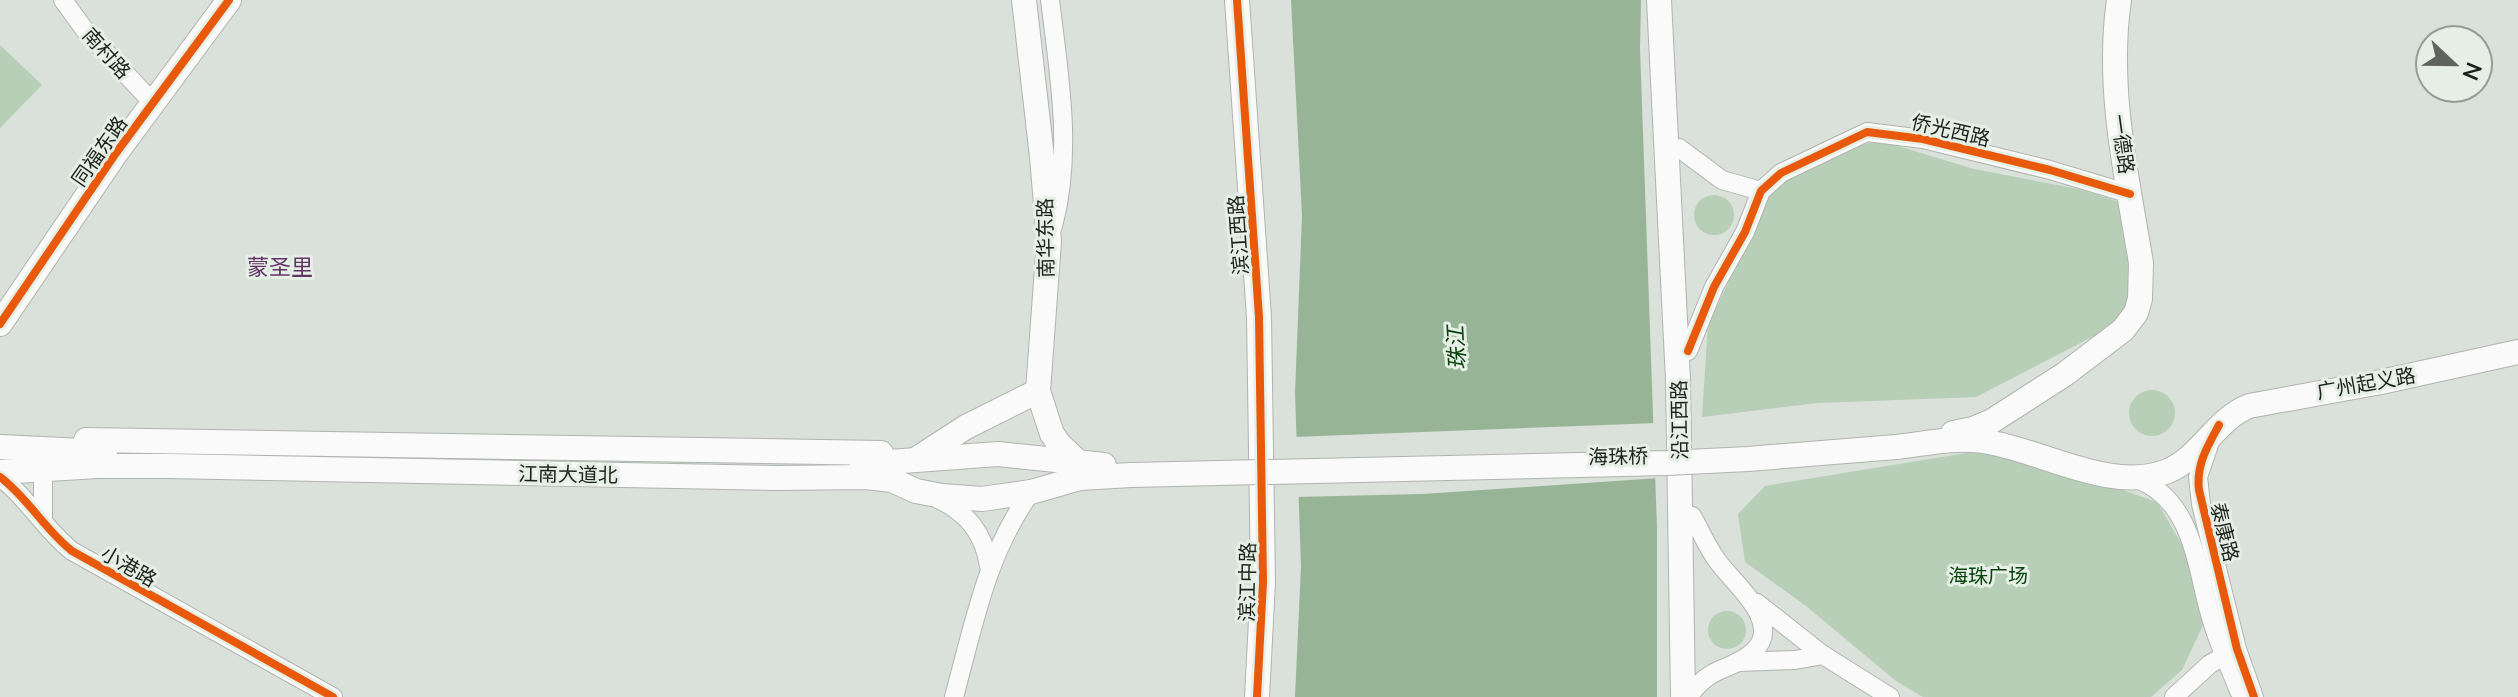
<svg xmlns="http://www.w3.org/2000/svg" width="2518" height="697" viewBox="0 0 2518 697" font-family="Mulish,'Noto Sans SC',sans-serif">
<rect width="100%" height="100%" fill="#dae0da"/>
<!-- green -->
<g fill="#b7ceb7">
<polygon points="0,45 42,85 0,128"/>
<path d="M 1881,141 L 1974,169 L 2083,190 L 2122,203 L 2134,252 L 2128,304 L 2115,325 L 1976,397 L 1818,403 L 1702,417 L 1708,325 L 1770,195 C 1800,167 1841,147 1881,141 Z"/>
<circle cx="1714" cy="215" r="20"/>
<circle cx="2152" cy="413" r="23"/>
<polygon points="1991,449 2056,467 2157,502 2192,562 2204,623 2182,670 2151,697 1923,697 1896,681 1806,606 1745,562 1738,514 1765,486"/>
<circle cx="1727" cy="630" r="19"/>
</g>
<!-- water -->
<polygon fill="#98b497" points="1291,0 1641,0 1640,48 1657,528 1657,697 1295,697 1301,566 1295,393 1302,216"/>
<!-- pier -->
<polygon fill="#dae0da" points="1657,423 1659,478 1423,494 1295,497 1293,437"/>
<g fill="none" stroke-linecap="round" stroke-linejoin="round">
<defs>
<g id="minor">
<polyline points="63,0 84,29 153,103"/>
<path d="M 1050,0 C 1059,74 1073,153 1053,226"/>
<polyline points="1679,148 1722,180 1761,191"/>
<polyline points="1688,351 1714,287 1745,232 1761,191 1781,173 1867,132 1923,139 2050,170 2130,194"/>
<polyline points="2210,442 2198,477 2201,504 2237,649 2254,697"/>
<polyline points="43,471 43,520"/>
<path d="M 0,477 C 28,498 45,530 72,551 L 333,697"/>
<path d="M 2137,479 C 2195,501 2196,570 2212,621 C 2219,645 2230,668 2239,691"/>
<path d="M 938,499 C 968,513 984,534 989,566"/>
<polyline points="1757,603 1823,655 1890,697"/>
<polyline points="1738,662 1795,660 1823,655"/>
<path d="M 1692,692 C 1714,664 1732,671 1753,652 C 1785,622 1732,583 1716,559 C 1707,546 1700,530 1692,516"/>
<path d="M 954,697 C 974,624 986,555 1031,492"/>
<polyline points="2174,697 2210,664 2235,650"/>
</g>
<g id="major">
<polyline points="1024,0 1042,157 1049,241 1038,391 1052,434 1060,445 1079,463"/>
<polyline points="1237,0 1259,317 1263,582 1257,697"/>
<polyline points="1659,0 1678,380 1683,697"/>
<polyline points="0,324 116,153 229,0"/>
<path d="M 1953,433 L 1973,429 L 1992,421 L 2065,374 L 2123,330 L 2136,313 L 2140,299 L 2141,263 C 2127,177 2106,88 2119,0"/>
<polyline points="86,440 881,453"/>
<polyline points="0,447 105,452"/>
<path d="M 1896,447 C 1924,444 1955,437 1982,441 C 2041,449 2110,494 2168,471 C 2201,457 2215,420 2249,406 L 2381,382 L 2518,352"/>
<polyline points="918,458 966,427 1038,391"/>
<polyline points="862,464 998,454 1104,465"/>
<polyline points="0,472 97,466 169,466 777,478 866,477 892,480 916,491 942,496 982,499 1031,492 1080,478 1131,475"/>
</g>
</defs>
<!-- minor casing -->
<use href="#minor" stroke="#b0b4b0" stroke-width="20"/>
<!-- major casing -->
<use href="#major" stroke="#b0b4b0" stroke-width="26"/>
<!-- minor -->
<use href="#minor" stroke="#f9faf9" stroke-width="18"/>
<!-- major -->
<use href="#major" stroke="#f9faf9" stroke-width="24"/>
<defs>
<polyline id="major-bridge" points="1131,475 1667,463 1748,459 1896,447"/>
</defs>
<!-- major-bridge casing -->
<use href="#major-bridge" stroke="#b0b4b0" stroke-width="26" stroke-linecap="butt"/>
<!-- major-bridge -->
<use href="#major-bridge" stroke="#f9faf9" stroke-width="24"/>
<defs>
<g id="cycleway">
<polyline points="1237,0 1259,317 1263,582 1257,697"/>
<polyline points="0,324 116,153 229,0"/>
<polyline points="1688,351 1714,287 1745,232 1761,191 1781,173 1867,132 1923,139 2050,170 2130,194"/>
<path d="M 2219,425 C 2207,447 2196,465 2199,490 L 2237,649 L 2254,697"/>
<path d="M 0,477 C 28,498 45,530 72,551 L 333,697"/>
</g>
</defs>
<!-- cycleway casing -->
<use href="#cycleway" stroke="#e5efe5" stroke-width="13"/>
<!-- cycleway -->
<use href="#cycleway" stroke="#e8590c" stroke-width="8"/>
</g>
<g text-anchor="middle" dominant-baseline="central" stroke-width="6" stroke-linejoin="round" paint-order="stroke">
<!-- street labels -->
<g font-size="20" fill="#1c201c" stroke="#e5efe5">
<text transform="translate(107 53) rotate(48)">南村路</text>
<text transform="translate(1951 130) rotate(13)">侨光西路</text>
<text transform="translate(2123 144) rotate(82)">一德路</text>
<text transform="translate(99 151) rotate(-55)">同福东路</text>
<text transform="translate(1238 235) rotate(-94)">滨江西路</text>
<text transform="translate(1045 238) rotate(-91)">南华东路</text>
<text transform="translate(2366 383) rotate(-10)">广州起义路</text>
<text transform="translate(1679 420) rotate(-91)">沿江西路</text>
<text transform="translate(1618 456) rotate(-1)">海珠桥</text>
<text transform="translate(568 474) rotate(1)">江南大道北</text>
<text transform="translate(2225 532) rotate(76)">泰康路</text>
<text transform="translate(129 566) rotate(30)">小港路</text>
<text transform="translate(1247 582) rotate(-89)">滨江中路</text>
</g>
<!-- park labels -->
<g font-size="20" fill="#08430e" stroke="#e5efe5">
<text x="1988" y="575">海珠广场</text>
</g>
<!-- neighbourhood labels -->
<g font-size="22" fill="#623366" stroke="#e5efe5">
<text x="280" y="267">蒙圣里</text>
</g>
<!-- water labels -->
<g font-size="22" font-style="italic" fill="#08430e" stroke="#e5efe5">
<text transform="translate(1456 348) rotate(-93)">珠江</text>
</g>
</g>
<!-- north arrow -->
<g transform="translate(2454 64) rotate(112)"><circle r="38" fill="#e5efe5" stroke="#959c95" stroke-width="2"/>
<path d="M0-6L14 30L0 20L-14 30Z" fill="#5e635e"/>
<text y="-12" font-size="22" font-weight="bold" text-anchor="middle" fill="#1c201c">N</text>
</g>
</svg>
